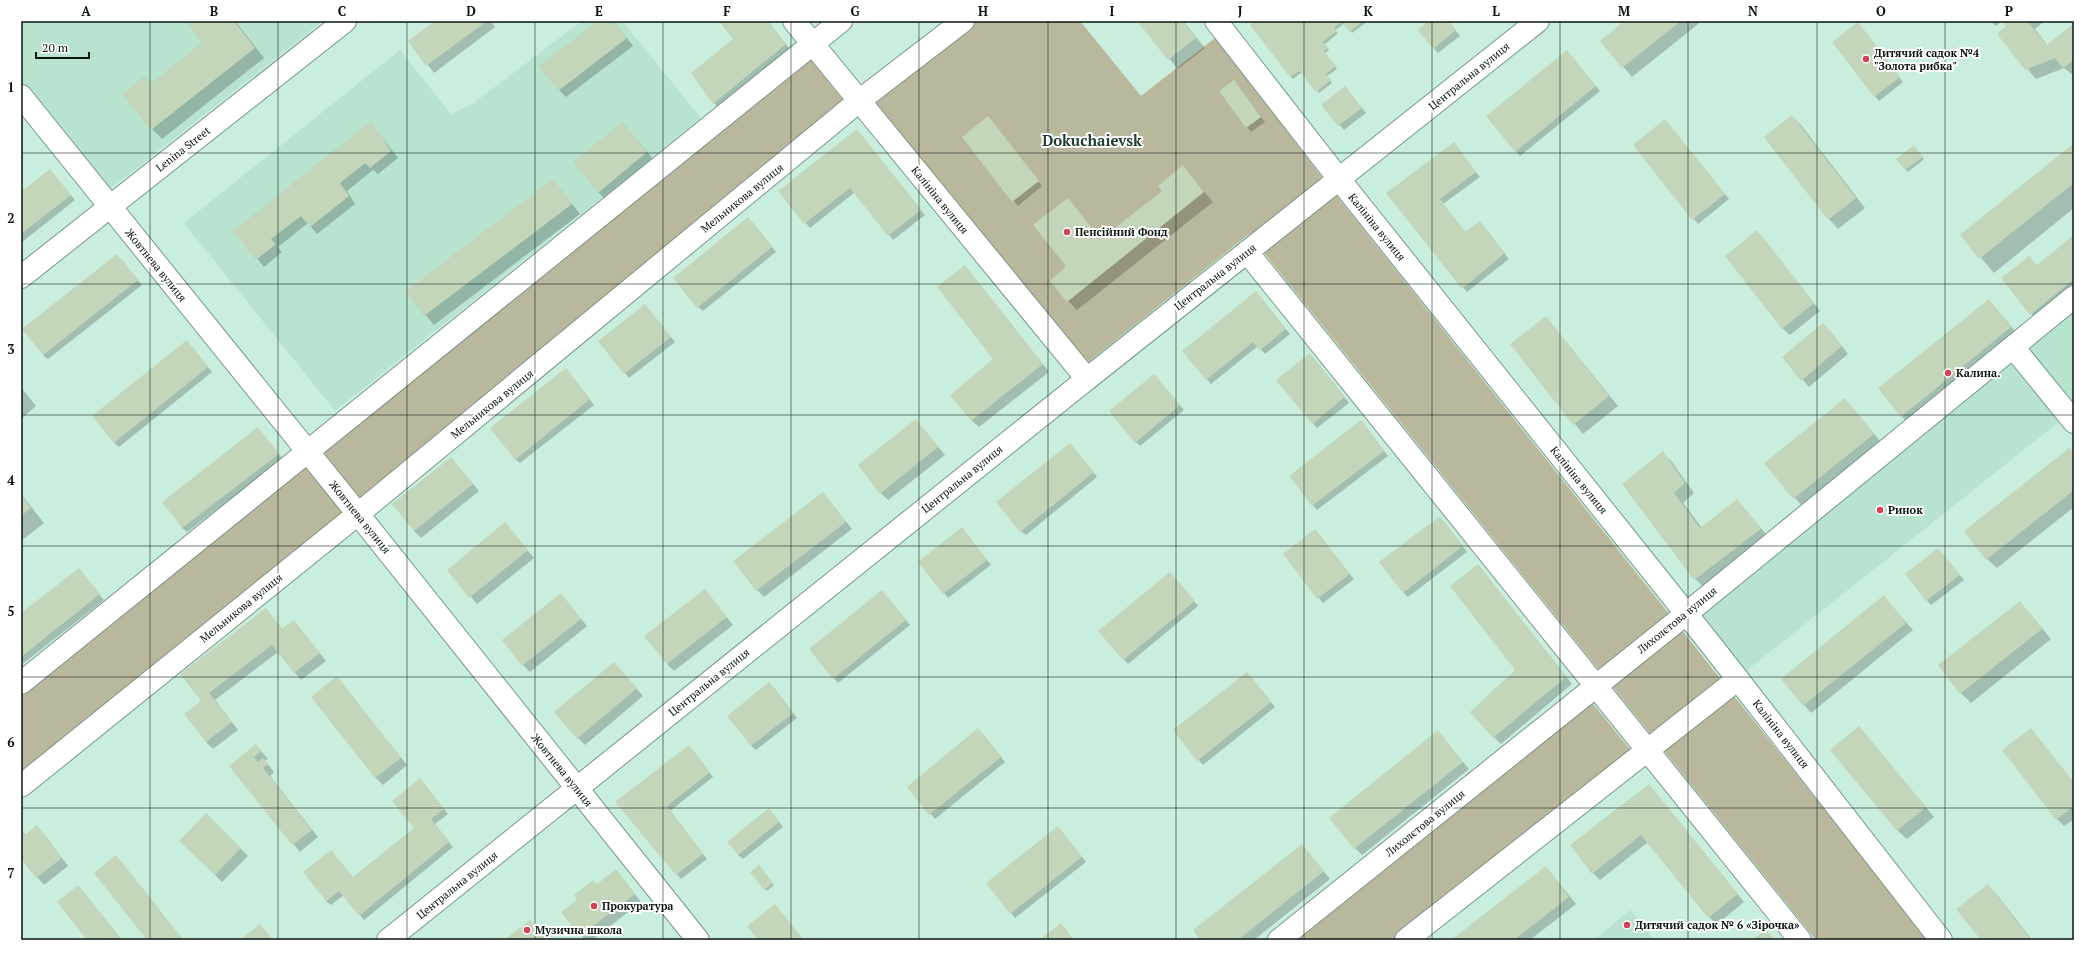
<svg xmlns="http://www.w3.org/2000/svg" width="2095" height="961" viewBox="0 0 2095 961" font-family="'PT Serif',serif">
<rect width="100%" height="100%" fill="#caeedd"/>
<!-- built -->
<g fill="#b7e3cf">
<polygon points="21,21 323,21 101,196 21,96"/>
<polygon points="582,21 622,21 701,118 335,411 184,223 400,50 451,114 475,102"/>
<polygon points="2074,297 2074,410 1746,671 1694,606"/>
<polygon points="1630,910 1654,940 1594,940"/>
</g>
<!-- green -->
<g fill="#b9b89c">
<polygon points="962,21 1080,21 1141,96 1215,38 1321,176 1928,940 1816,940 1249,234 1087,363 867,94"/>
<polygon points="803,50 850,109 21,786 21,683"/>
<polygon points="1585,694 1637,758 1406,940 1279,940"/>
</g>
<!-- shadow -->
<g fill="#0003">
<polygon points="187,21 235,21 264,58 162,139 152,129 145,78 151,84 204,43"/>
<polygon points="436,21 491,21 495,27 434,73 409,41"/>
<polygon points="599,21 614,21 633,46 566,97 559,90"/>
<polygon points="720,21 768,21 792,52 721,110 714,103 735,39"/>
<polygon points="1138,21 1183,21 1205,48 1178,69"/>
<polygon points="1257,21 1368,21 1352,33 1344,24 1335,30 1338,33 1325,44 1329,50 1325,53 1337,69 1327,76 1332,83 1319,93 1302,72 1293,79 1291,77 1252,26"/>
<polygon points="1430,21 1448,21 1460,36 1438,53 1434,48"/>
<polygon points="1625,21 1702,21 1632,77 1601,41"/>
<polygon points="1991,21 2002,21 1996,26"/>
<polygon points="2003,21 2045,21 2035,29 2048,46 2074,28 2074,76 2064,68 2036,79 1998,34 2008,27"/>
<polygon points="1862,28 1903,82 1879,101 1875,96"/>
<polygon points="1571,56 1600,91 1520,156 1516,151"/>
<polygon points="1238,86 1265,122 1251,132 1247,127"/>
<polygon points="1345,87 1366,113 1344,130 1323,105"/>
<polygon points="1792,116 1801,125 1865,208 1838,229 1829,219"/>
<polygon points="1665,120 1729,199 1698,224 1634,145"/>
<polygon points="992,122 1042,186 1018,206 963,137"/>
<polygon points="371,123 398,158 378,174 373,170 347,191 355,204 317,234 308,223 278,247 282,252 264,267 235,231"/>
<polygon points="623,123 654,160 605,199 598,192"/>
<polygon points="857,130 925,215 893,240 855,192 810,228 780,191"/>
<polygon points="1453,143 1480,177 1443,204 1466,233 1480,223 1509,259 1467,292 1388,193"/>
<polygon points="2074,145 2074,208 1994,273 1961,235"/>
<polygon points="1915,148 1924,159 1908,172 1897,159"/>
<polygon points="1183,166 1213,202 1077,310 1068,301 1068,199 1102,240 1164,191"/>
<polygon points="54,175 75,200 21,243 21,193"/>
<polygon points="553,180 580,214 434,325 406,292"/>
<polygon points="753,223 776,252 703,311 698,307"/>
<polygon points="2074,236 2074,283 2033,316 2031,314"/>
<polygon points="1764,239 1820,311 1790,335 1782,328"/>
<polygon points="122,260 142,285 48,359 43,355"/>
<polygon points="965,266 1049,372 979,427 971,420 994,359"/>
<polygon points="1256,292 1290,334 1265,354 1258,346 1211,384 1183,351"/>
<polygon points="1989,300 2020,337 1911,425 1901,416"/>
<polygon points="649,310 675,342 629,378 625,373"/>
<polygon points="1546,317 1618,406 1583,434 1511,344"/>
<polygon points="1830,331 1848,354 1809,387 1783,357"/>
<polygon points="191,346 212,372 119,447 114,443"/>
<polygon points="1314,359 1349,403 1317,428 1277,380"/>
<polygon points="570,374 594,405 520,463 515,459"/>
<polygon points="1154,375 1184,410 1140,446 1136,442"/>
<polygon points="21,387 36,406 21,419"/>
<polygon points="1845,399 1881,442 1801,505 1766,463"/>
<polygon points="916,420 945,455 888,500 881,493"/>
<polygon points="1365,426 1388,456 1317,510 1290,476"/>
<polygon points="258,429 283,459 187,532 182,528"/>
<polygon points="1074,449 1097,477 1026,535 1021,531"/>
<polygon points="1663,453 1672,462 1694,493 1683,503 1702,528 1737,500 1770,539 1705,588 1695,579"/>
<polygon points="2074,454 2074,507 1997,568 1987,559"/>
<polygon points="451,458 479,491 421,538 414,531"/>
<polygon points="823,493 852,529 764,597 757,590"/>
<polygon points="21,494 44,523 21,541"/>
<polygon points="1444,522 1467,552 1408,597 1403,592"/>
<polygon points="505,524 534,558 477,604 448,570"/>
<polygon points="962,529 991,565 948,598 920,562"/>
<polygon points="1315,531 1354,579 1323,603 1284,554"/>
<polygon points="1938,549 1964,580 1931,605 1906,574"/>
<polygon points="1478,565 1572,684 1501,744 1494,737 1517,670"/>
<polygon points="79,569 104,600 21,665 21,614"/>
<polygon points="1175,578 1198,606 1128,664 1100,631"/>
<polygon points="705,590 733,625 674,671 667,664"/>
<polygon points="560,594 587,626 530,672 523,665"/>
<polygon points="886,596 910,625 838,683 834,678"/>
<polygon points="1884,597 1913,630 1811,713 1782,679"/>
<polygon points="2020,602 2051,639 1971,703 1961,693"/>
<polygon points="266,609 283,630 294,621 326,661 301,680 278,652 215,700 238,730 213,749 206,742 202,701"/>
<polygon points="614,663 643,696 585,745 578,738"/>
<polygon points="336,677 407,765 383,785 376,778"/>
<polygon points="1251,677 1275,707 1203,765 1174,730"/>
<polygon points="774,688 797,718 756,750 751,746"/>
<polygon points="1859,728 1934,817 1907,839 1897,830"/>
<polygon points="2031,729 2074,783 2074,819 2064,826 2057,819"/>
<polygon points="1438,732 1469,769 1362,855 1355,848"/>
<polygon points="983,734 1005,762 935,819 908,787"/>
<polygon points="256,745 268,759 265,761 274,772 270,776 318,837 300,852 230,766"/>
<polygon points="693,751 713,777 670,811 707,859 681,879 617,802"/>
<polygon points="424,784 448,814 435,824 453,847 364,920 344,895 331,905 326,901 415,828"/>
<polygon points="1649,785 1744,902 1716,925 1648,842 1600,880 1593,873"/>
<polygon points="773,814 783,827 743,859 738,855"/>
<polygon points="206,815 248,856 222,882 181,841"/>
<polygon points="21,829 26,835 44,834 68,866 44,885 21,858"/>
<polygon points="1062,832 1086,862 1015,918 1011,913"/>
<polygon points="1302,845 1330,879 1254,940 1202,940"/>
<polygon points="123,864 183,940 148,940"/>
<polygon points="1546,867 1576,904 1530,940 1453,940"/>
<polygon points="761,869 774,885 767,891 765,889"/>
<polygon points="616,871 641,902 592,940 585,940 563,912 579,900 593,881 597,885"/>
<polygon points="78,886 85,894 122,940 88,940"/>
<polygon points="1988,886 1997,895 2032,940 1982,940"/>
</g>
<!-- building -->
<g fill="#c3d6ba">
<polygon points="186,21 234,21 255,48 151,130 122,94 145,76 150,84 202,43"/>
<polygon points="435,21 487,21 426,66 408,41"/>
<polygon points="598,21 614,21 627,38 558,91 539,66"/>
<polygon points="719,21 768,21 786,44 713,104 691,73 733,39"/>
<polygon points="1137,21 1182,21 1196,38 1168,60"/>
<polygon points="1256,21 1363,21 1350,32 1342,22 1334,27 1337,31 1323,42 1328,48 1324,51 1336,66 1326,74 1331,80 1316,92 1299,71 1290,77 1250,25"/>
<polygon points="1428,21 1449,21 1456,30 1433,49 1418,30"/>
<polygon points="1624,21 1681,21 1622,68 1600,41"/>
<polygon points="2002,21 2027,21 2047,45 2072,25 2074,27 2074,60 2063,68 2055,58 2025,70 1997,34 2006,26"/>
<polygon points="1858,22 1900,77 1874,97 1832,42"/>
<polygon points="1567,50 1596,86 1515,152 1486,116"/>
<polygon points="1234,80 1261,117 1246,128 1219,91"/>
<polygon points="1345,86 1362,108 1338,126 1321,105"/>
<polygon points="1792,115 1856,198 1828,220 1764,137"/>
<polygon points="988,116 1039,181 1012,202 962,137"/>
<polygon points="1665,119 1725,194 1692,220 1633,145"/>
<polygon points="371,121 391,151 370,168 365,163 340,183 349,196 310,227 301,216 271,239 276,244 256,260 233,231"/>
<polygon points="623,122 647,152 598,193 573,162"/>
<polygon points="857,129 921,210 888,236 850,188 804,224 778,191"/>
<polygon points="1454,142 1476,172 1440,199 1465,232 1480,221 1505,253 1462,289 1386,193"/>
<polygon points="2074,143 2074,183 1979,259 1960,235"/>
<polygon points="1914,145 1923,157 1905,170 1896,159"/>
<polygon points="1183,165 1204,192 1067,302 1050,281 1066,266 1033,225 1068,198 1101,239 1162,191 1158,186"/>
<polygon points="50,169 71,195 21,234 21,192"/>
<polygon points="553,179 572,204 424,316 405,292"/>
<polygon points="748,217 772,247 697,308 673,278"/>
<polygon points="1757,230 1814,303 1782,329 1725,256"/>
<polygon points="2074,235 2074,279 2030,315 2001,278 2029,256 2037,265"/>
<polygon points="117,254 138,280 43,355 22,329"/>
<polygon points="965,265 1043,364 971,421 950,395 993,359 937,287"/>
<polygon points="1256,291 1286,329 1260,350 1253,342 1206,380 1182,351"/>
<polygon points="1989,299 2011,327 1901,417 1878,388"/>
<polygon points="645,304 671,337 624,374 598,341"/>
<polygon points="1546,316 1609,396 1573,425 1510,344"/>
<polygon points="1823,323 1842,346 1801,381 1782,357"/>
<polygon points="187,340 208,367 114,443 92,416"/>
<polygon points="1310,353 1345,397 1312,424 1276,380"/>
<polygon points="566,368 590,399 515,460 490,428"/>
<polygon points="1154,374 1180,405 1135,443 1109,411"/>
<polygon points="1845,398 1874,434 1793,499 1764,463"/>
<polygon points="916,419 938,447 880,494 858,465"/>
<polygon points="1361,420 1384,451 1312,506 1289,476"/>
<polygon points="258,427 279,454 182,528 162,502"/>
<polygon points="1070,443 1094,472 1020,532 996,502"/>
<polygon points="2069,448 2074,454 2074,490 1986,560 1964,531"/>
<polygon points="1663,451 1685,483 1674,493 1700,528 1737,499 1761,529 1694,580 1622,484"/>
<polygon points="451,457 473,484 414,531 392,504"/>
<polygon points="823,492 846,522 756,591 733,561"/>
<polygon points="21,495 31,508 21,516"/>
<polygon points="1440,516 1463,546 1403,593 1379,562"/>
<polygon points="505,522 528,550 469,598 447,570"/>
<polygon points="962,527 987,560 943,594 918,562"/>
<polygon points="1315,529 1350,574 1317,599 1283,554"/>
<polygon points="1938,548 1960,575 1926,601 1905,574"/>
<polygon points="1478,564 1566,677 1493,738 1470,712 1515,670 1450,586"/>
<polygon points="79,568 100,594 21,657 21,613"/>
<polygon points="1170,572 1195,601 1123,660 1098,631"/>
<polygon points="705,589 727,617 667,664 644,636"/>
<polygon points="882,590 906,620 833,679 809,649"/>
<polygon points="561,593 581,619 522,666 502,640"/>
<polygon points="1884,595 1906,623 1803,706 1781,679"/>
<polygon points="2020,601 2042,629 1960,694 1938,665"/>
<polygon points="266,608 282,629 294,620 320,653 294,673 272,645 209,693 232,722 206,742 184,714 201,701 180,674"/>
<polygon points="614,662 637,688 577,739 554,712"/>
<polygon points="1247,672 1271,702 1197,761 1173,730"/>
<polygon points="337,676 401,758 375,778 311,697"/>
<polygon points="769,682 793,713 751,746 727,716"/>
<polygon points="1859,726 1926,807 1897,831 1830,750"/>
<polygon points="978,728 1001,757 929,815 907,787"/>
<polygon points="2031,728 2074,783 2074,806 2056,820 2002,750"/>
<polygon points="1438,730 1463,762 1354,849 1329,818"/>
<polygon points="256,744 261,751 254,757 258,762 263,758 268,764 263,768 312,830 292,845 229,766"/>
<polygon points="689,745 710,772 667,806 703,854 676,875 615,802"/>
<polygon points="420,778 444,809 431,819 449,842 359,916 339,891 326,901 303,872 331,850 353,877 414,828 392,801"/>
<polygon points="1649,784 1738,894 1708,918 1641,835 1592,874 1570,845"/>
<polygon points="769,808 779,822 738,855 727,842"/>
<polygon points="206,813 241,848 215,875 179,841"/>
<polygon points="37,825 62,858 36,878 21,859 21,830 25,835"/>
<polygon points="1058,826 1082,857 1010,914 986,883"/>
<polygon points="1302,844 1324,871 1238,940 1200,940 1193,930"/>
<polygon points="116,855 183,940 147,940 94,873"/>
<polygon points="759,865 773,883 764,890 750,872"/>
<polygon points="1546,866 1569,897 1514,940 1451,940"/>
<polygon points="616,869 635,894 580,936 561,912 577,900 574,895 593,880 596,885"/>
<polygon points="1988,884 2031,940 1981,940 1956,909"/>
<polygon points="78,885 122,940 87,940 57,902"/>
<polygon points="775,904 804,940 758,940 747,926"/>
<polygon points="530,920 546,940 504,940"/>
<polygon points="1061,923 1074,940 1040,940"/>
<polygon points="260,924 273,940 240,940"/>
<polygon points="1766,929 1775,940 1752,940"/>
</g>
<g fill="none" stroke-linecap="round" stroke-linejoin="round">
<defs>
<g id="minor">
<polyline points="21,96 358,514 698,940"/>
<polyline points="1247,252 1538,21"/>
<polyline points="21,277 345,21"/>
<polyline points="2013,347 2074,422"/>
<polyline points="21,683 841,21"/>
<polyline points="21,786 358,514 859,101 963,21"/>
<polyline points="388,940 1087,379"/>
<polyline points="1279,940 1686,614 2074,297"/>
<polyline points="1406,940 1738,679"/>
</g>
<g id="major">
<polyline points="794,21 1087,379 1247,252 1800,940"/>
<polyline points="1216,21 1339,179 1712,646 1941,940"/>
</g>
</defs>
<!-- minor casing -->
<use href="#minor" stroke="#779889" stroke-width="24"/>
<!-- major casing -->
<use href="#major" stroke="#779889" stroke-width="24"/>
<!-- minor -->
<use href="#minor" stroke="#fff" stroke-width="22"/>
<!-- major -->
<use href="#major" stroke="#fff" stroke-width="22"/>
</g>
<!-- grid -->
<path fill="none" stroke="#08150f" stroke-width="1" stroke-opacity="0.55" d="M 150,21 L 150,940M 278,21 L 278,940M 407,21 L 407,940M 535,21 L 535,940M 663,21 L 663,940M 791,21 L 791,940M 919,21 L 919,940M 1048,21 L 1048,940M 1176,21 L 1176,940M 1304,21 L 1304,940M 1432,21 L 1432,940M 1560,21 L 1560,940M 1688,21 L 1688,940M 1817,21 L 1817,940M 1945,21 L 1945,940M 21,153 L 2074,153M 21,284 L 2074,284M 21,415 L 2074,415M 21,546 L 2074,546M 21,677 L 2074,677M 21,808 L 2074,808"/>
<!-- markers -->
<g fill="#d34258" stroke="#fff" stroke-width="1.5">
<circle cx="1866" cy="59" r="4"/>
<circle cx="1067" cy="232" r="4"/>
<circle cx="1948" cy="373" r="4"/>
<circle cx="1880" cy="510" r="4"/>
<circle cx="594" cy="906" r="4"/>
<circle cx="1627" cy="925" r="4"/>
<circle cx="527" cy="930" r="4"/>
</g>
<g text-anchor="middle" dominant-baseline="central" stroke-width="4" stroke-linejoin="round" paint-order="stroke">
<!-- poi labels -->
<g font-size="11" font-weight="bold" fill="#08150f" stroke="#fff" text-anchor="start">
<text x="1874" y="53">Дитячий садок №4<tspan x="1874" dy="13">"Золота рибка"</tspan></text>
<text x="1075" y="232">Пенсійний Фонд</text>
<text x="1956" y="373">Калина.</text>
<text x="1888" y="510">Ринок</text>
<text x="602" y="906">Прокуратура</text>
<text x="1635" y="925">Дитячий садок № 6 «Зірочка»</text>
<text x="535" y="930">Музична школа</text>
</g>
<!-- street labels -->
<g font-size="11" fill="#08150f" stroke="#fff">
<text transform="translate(1469 76) rotate(-39)">Центральна вулиця</text>
<text transform="translate(183 149) rotate(-38)">Lenina Street</text>
<text transform="translate(742 198) rotate(-39)">Мельникова вулиця</text>
<text transform="translate(940 200) rotate(51)">Калініна вулиця</text>
<text transform="translate(1377 227) rotate(51)">Калініна вулиця</text>
<text transform="translate(156 265) rotate(51)">Жовтнева вулиця</text>
<text transform="translate(1215 277) rotate(-38)">Центральна вулиця</text>
<text transform="translate(492 404) rotate(-39)">Мельникова вулиця</text>
<text transform="translate(962 479) rotate(-39)">Центральна вулиця</text>
<text transform="translate(1579 480) rotate(51)">Калініна вулиця</text>
<text transform="translate(360 517) rotate(51)">Жовтнева вулиця</text>
<text transform="translate(241 608) rotate(-39)">Мельникова вулиця</text>
<text transform="translate(1677 620) rotate(-39)">Лихолєтова вулиця</text>
<text transform="translate(709 682) rotate(-39)">Центральна вулиця</text>
<text transform="translate(1781 734) rotate(52)">Калініна вулиця</text>
<text transform="translate(562 770) rotate(51)">Жовтнева вулиця</text>
<text transform="translate(1425 823) rotate(-39)">Лихолєтова вулиця</text>
<text transform="translate(457 885) rotate(-39)">Центральна вулиця</text>
</g>
<!-- district labels -->
<g font-size="15" font-weight="bold" fill="#203f32" stroke="#fff">
<text x="1092" y="140">Dokuchaievsk</text>
</g>
</g>
<!-- border -->
<rect width="2095" height="961" fill="none" stroke="#ffffff" stroke-width="44"/>
<!-- scale -->
<path d="M36 52v6h53v-6" fill="none" stroke="#08150f" stroke-width="2"/>
<text x="42" y="52" font-size="12" fill="#08150f" stroke="#ffffff" stroke-width="3" paint-order="stroke">20 m</text>
<rect x="22" y="22" width="2051" height="917" fill="none" stroke="#08150f" stroke-width="1.5"/>
<g font-size="13" text-anchor="middle" font-weight="bold" fill="#08150f">
<text x="86" y="16">A</text>
<text x="214" y="16">B</text>
<text x="342" y="16">C</text>
<text x="471" y="16">D</text>
<text x="599" y="16">E</text>
<text x="727" y="16">F</text>
<text x="855" y="16">G</text>
<text x="983" y="16">H</text>
<text x="1112" y="16">I</text>
<text x="1240" y="16">J</text>
<text x="1368" y="16">K</text>
<text x="1496" y="16">L</text>
<text x="1624" y="16">M</text>
<text x="1753" y="16">N</text>
<text x="1881" y="16">O</text>
<text x="2009" y="16">P</text>
<text x="11" y="92">1</text>
<text x="11" y="223">2</text>
<text x="11" y="354">3</text>
<text x="11" y="485">4</text>
<text x="11" y="616">5</text>
<text x="11" y="747">6</text>
<text x="11" y="878">7</text>
</g>
</svg>
